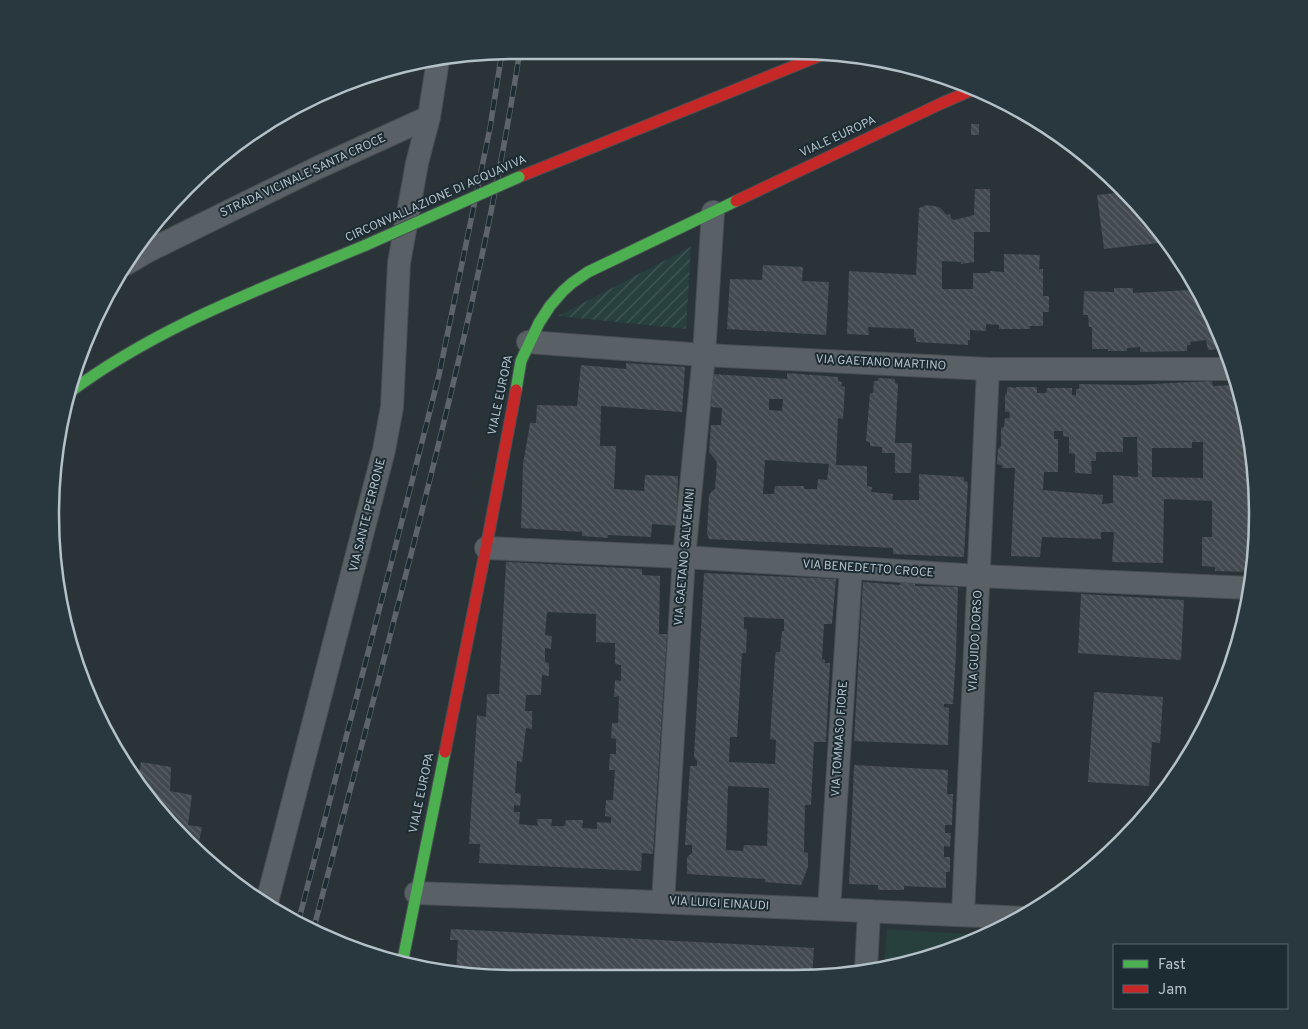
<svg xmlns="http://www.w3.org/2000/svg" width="1308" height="1029" viewBox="0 0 1308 1029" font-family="Overpass,sans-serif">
<defs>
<pattern id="garden-furrows" width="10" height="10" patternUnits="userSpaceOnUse" patternTransform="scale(1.25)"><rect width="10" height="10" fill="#273f3d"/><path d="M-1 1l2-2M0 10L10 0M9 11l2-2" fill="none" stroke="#445958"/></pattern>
<pattern id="building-back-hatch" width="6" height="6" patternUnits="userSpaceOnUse" patternTransform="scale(1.25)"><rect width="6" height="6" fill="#424a4f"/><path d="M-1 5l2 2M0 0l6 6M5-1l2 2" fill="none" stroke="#5b6267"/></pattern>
</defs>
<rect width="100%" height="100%" fill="#2a3338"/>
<!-- green -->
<polygon fill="#273f3d" points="887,929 985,935 943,954 884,966"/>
<!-- garden -->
<polygon fill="url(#garden-furrows)" points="691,247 686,329 558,316"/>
<!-- building -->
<g fill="url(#building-back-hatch)" fill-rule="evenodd">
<rect x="971" y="124" width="8" height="11"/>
<polygon points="975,189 990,189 990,232 974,232 974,262 961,264 961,262 942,261 942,289 973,289 973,273 990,273 990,271 1004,272 1004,254 1040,255 1039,269 1043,269 1043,296 1049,296 1049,312 1043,312 1043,326 1030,326 1030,329 999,329 999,325 986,324 986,331 970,330 970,340 968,340 968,345 916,342 916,338 914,337 914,329 868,327 869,335 847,334 849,271 916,275 919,208 927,205 939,207 947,215 950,214 951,218 954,220 974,215"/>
<polygon points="1125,192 1143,208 1167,242 1104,249 1097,195"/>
<polygon points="763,265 803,267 802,281 829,282 826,335 727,329 730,279 762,280"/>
<polygon points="1187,270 1196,282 1224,344 1220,345 1221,349 1208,350 1206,340 1190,342 1191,345 1187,345 1187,351 1140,352 1140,347 1127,348 1127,351 1108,351 1108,349 1092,349 1092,327 1089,327 1088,315 1083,315 1084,291 1114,292 1114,288 1133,288 1133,293 1190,290"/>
<polygon points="626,363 685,367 682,412 601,406 600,446 616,446 614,489 644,491 645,475 678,476 677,505 679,506 678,526 652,524 651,537 608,535 608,538 582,536 582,532 521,528 523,465 530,423 536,423 537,405 577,406 581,365 626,369"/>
<path d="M 787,373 L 838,377 L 838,381 L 842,382 L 841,386 L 845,387 L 843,419 L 838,418 L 836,465 L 867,466 L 867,486 L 872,487 L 871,492 L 893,494 L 892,500 L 919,500 L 919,474 L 964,477 L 964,481 L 968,482 L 964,557 L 893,554 L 893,548 L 709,539 L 707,533 L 709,496 L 711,492 L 715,489 L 717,462 L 709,452 L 711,425 L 721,425 L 722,408 L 711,407 L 713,374 L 787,379 ZM 769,399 L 783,399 L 782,411 L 769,410 ZM 765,460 L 829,464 L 827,480 L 818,479 L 817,489 L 804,489 L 804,486 L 775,486 L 774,494 L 763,494 Z"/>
<polygon points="878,378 895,379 895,383 898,384 895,443 912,443 911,473 895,473 895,453 882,453 882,447 870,446 870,442 866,441 870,393 873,393 874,381 878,381"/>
<path d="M 1212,381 L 1213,386 L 1235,385 L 1236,393 L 1240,393 L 1254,454 L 1257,545 L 1253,572 L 1215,571 L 1215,567 L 1202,566 L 1202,537 L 1212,537 L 1212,501 L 1164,499 L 1163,563 L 1112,562 L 1114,532 L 1101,532 L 1101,539 L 1042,537 L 1040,557 L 1011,556 L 1015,468 L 1002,468 L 1002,465 L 997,464 L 998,449 L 1001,446 L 1001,428 L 1004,427 L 1005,418 L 1010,418 L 1009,412 L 1005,412 L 1005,395 L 1007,393 L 1007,388 L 1009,387 L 1016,388 L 1016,387 L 1037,387 L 1037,393 L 1046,393 L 1047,388 L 1072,388 L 1072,395 L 1076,395 L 1076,389 L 1079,389 L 1079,384 L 1134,385 ZM 1054,431 L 1063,431 L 1063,436 L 1069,437 L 1069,453 L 1075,454 L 1075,473 L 1092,474 L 1091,461 L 1096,461 L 1096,452 L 1123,452 L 1123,437 L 1137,437 L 1138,477 L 1113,475 L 1113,503 L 1102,504 L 1103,495 L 1043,490 L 1044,472 L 1058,472 L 1058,439 L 1054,439 ZM 1192,442 L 1203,442 L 1203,478 L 1152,477 L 1152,448 L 1192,448 Z"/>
<path d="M 506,562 L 642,569 L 642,575 L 660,576 L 659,634 L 667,634 L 653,854 L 642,853 L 641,871 L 479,863 L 480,844 L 469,844 L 477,715 L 486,717 L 487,694 L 499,694 ZM 547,612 L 596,614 L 596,642 L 615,643 L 615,664 L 621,665 L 621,681 L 615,680 L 614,697 L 619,696 L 618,723 L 612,723 L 611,738 L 616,739 L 616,754 L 610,754 L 609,770 L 615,770 L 613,800 L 606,800 L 605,816 L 611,817 L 611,823 L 597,822 L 597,829 L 582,828 L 583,820 L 566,820 L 565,826 L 551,826 L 552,819 L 537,819 L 538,826 L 519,824 L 520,812 L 514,812 L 514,805 L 520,806 L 521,794 L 515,793 L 517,761 L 522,762 L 526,728 L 532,729 L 532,711 L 525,711 L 526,695 L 541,695 L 542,675 L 549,676 L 549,663 L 545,662 L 545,648 L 551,649 L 552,636 L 545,635 Z"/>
<path d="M 704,573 L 836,579 L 832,624 L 824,624 L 822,659 L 825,660 L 825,663 L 830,663 L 826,742 L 814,742 L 811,805 L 805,805 L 804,852 L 808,853 L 808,867 L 801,885 L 765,882 L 765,879 L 687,874 L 687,857 L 692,853 L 692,845 L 685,845 L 690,766 L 697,766 L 697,761 L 694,757 ZM 744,617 L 784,619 L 784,631 L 782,631 L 780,652 L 776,652 L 775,658 L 770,739 L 776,740 L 775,764 L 729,762 L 730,737 L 737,737 L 742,653 L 746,653 L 747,629 L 744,629 ZM 728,786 L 769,788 L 767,846 L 744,845 L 743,851 L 726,850 Z"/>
<polygon points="863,582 900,585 900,582 915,582 915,586 958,587 956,653 953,704 944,704 944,707 949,708 948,745 854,741"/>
<polygon points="1081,594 1184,600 1181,660 1078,653"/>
<polygon points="1094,692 1163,697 1160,743 1152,742 1149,786 1088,782"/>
<polygon points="141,762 171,767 170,791 192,795 188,825 202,827 197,852 186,843 138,780"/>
<polygon points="854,765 948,770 947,794 953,794 952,825 945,825 945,833 951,833 950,847 944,846 944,857 950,857 950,872 946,872 946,888 904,886 904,890 878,890 878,885 849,884"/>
<polygon points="451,929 814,948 812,978 514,979 447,972 448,971 456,971 458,940 450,940"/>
</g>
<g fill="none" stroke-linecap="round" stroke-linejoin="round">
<defs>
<g id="street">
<polyline points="126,264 148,251 317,168 429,117 438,60"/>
<polyline points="528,342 704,355 988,369 1234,369"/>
<polyline points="486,548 684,557 979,576 1250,588"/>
<path d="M 416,893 C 567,898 717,904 868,911 C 920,914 972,915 1023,918"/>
<polyline points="663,902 684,557 704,355 713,212"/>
<polyline points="266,906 384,450 392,407 399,263 417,163 429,117"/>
<polyline points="829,909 851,568"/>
<polyline points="963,914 988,369"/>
<polyline points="866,970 869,911"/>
</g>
<g id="fast">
<polyline points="516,390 521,361 539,323 550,306 563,291 572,283 588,272 736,201"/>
<path d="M 66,395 C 155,327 263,288 366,245"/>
<polyline points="402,964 445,752"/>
</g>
<g id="jam">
<polyline points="519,177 829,52"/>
<polyline points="736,201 940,104 972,90"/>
<polyline points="445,752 486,548 516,390"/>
</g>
</defs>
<!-- street casing -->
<use href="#street" stroke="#484f53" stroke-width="24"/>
<!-- fast casing -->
<use href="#fast" stroke="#484f53" stroke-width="13"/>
<!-- jam casing -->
<use href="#jam" stroke="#484f53" stroke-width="13"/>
<!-- street -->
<use href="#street" stroke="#5a6166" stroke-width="22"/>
<!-- fast -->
<use href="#fast" stroke="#4caf50" stroke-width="11"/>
<!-- jam -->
<use href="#jam" stroke="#c62828" stroke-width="11"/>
<defs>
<g id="rail">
<polyline points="298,923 392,560 439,375 490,128 502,52"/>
<path d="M 313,931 C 345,811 376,690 407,570 C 451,398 493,225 520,50"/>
</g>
</defs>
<!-- rail casing -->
<use href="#rail" stroke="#5e656a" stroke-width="5.5"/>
<!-- rail -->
<use href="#rail" stroke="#1d2b33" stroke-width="4" stroke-dasharray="11" stroke-linecap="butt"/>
<defs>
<polyline id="fast-bridge" points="366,245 519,177"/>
</defs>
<!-- fast-bridge casing -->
<use href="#fast-bridge" stroke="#484f53" stroke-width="13" stroke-linecap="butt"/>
<!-- fast-bridge -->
<use href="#fast-bridge" stroke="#4caf50" stroke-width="11"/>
</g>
<g text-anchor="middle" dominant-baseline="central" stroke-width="4" stroke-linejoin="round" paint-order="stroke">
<!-- street labels -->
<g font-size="12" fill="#b4c1c9" stroke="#1d2b33">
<text transform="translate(838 137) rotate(-25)">VIALE EUROPA</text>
<text transform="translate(303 176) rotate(-25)">STRADA VICINALE SANTA CROCE</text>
<text transform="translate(436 199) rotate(-24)">CIRCONVALLAZIONE DI ACQUAVIVA</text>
<text transform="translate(881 363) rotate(3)">VIA GAETANO MARTINO</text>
<text transform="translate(501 395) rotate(-78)">VIALE EUROPA</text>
<text transform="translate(368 515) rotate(-76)">VIA SANTE PERRONE</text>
<text transform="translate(685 557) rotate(-85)">VIA GAETANO SALVEMINI</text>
<text transform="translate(868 569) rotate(4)">VIA BENEDETTO CROCE</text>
<text transform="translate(976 641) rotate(-87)">VIA GUIDO DORSO</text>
<text transform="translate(840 739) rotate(-86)">VIA TOMMASO FIORE</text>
<text transform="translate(422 793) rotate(-78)">VIALE EUROPA</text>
<text transform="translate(719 904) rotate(3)">VIA LUIGI EINAUDI</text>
</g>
</g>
<!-- crop -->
<path d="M0 0H1308V1029H0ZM514 59H794A455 455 0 0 1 1249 514V515A455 455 0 0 1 794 970H514A455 455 0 0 1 59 515V514A455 455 0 0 1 514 59Z" fill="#29373f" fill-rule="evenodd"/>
<path fill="none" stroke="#b4c1c9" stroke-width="2.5" d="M514 59H794A455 455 0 0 1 1249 514V515A455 455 0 0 1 794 970H514A455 455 0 0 1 59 515V514A455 455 0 0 1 514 59Z"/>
<!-- legend -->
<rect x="1113" y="944" width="175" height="65" fill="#1d2b33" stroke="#59676f"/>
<rect x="1123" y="960" width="25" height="8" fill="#4caf50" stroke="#59676f"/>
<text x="1158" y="969" font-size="15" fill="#b4c1c9">Fast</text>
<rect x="1123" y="985" width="25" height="8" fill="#c62828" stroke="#59676f"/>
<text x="1158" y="994" font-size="15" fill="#b4c1c9">Jam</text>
</svg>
